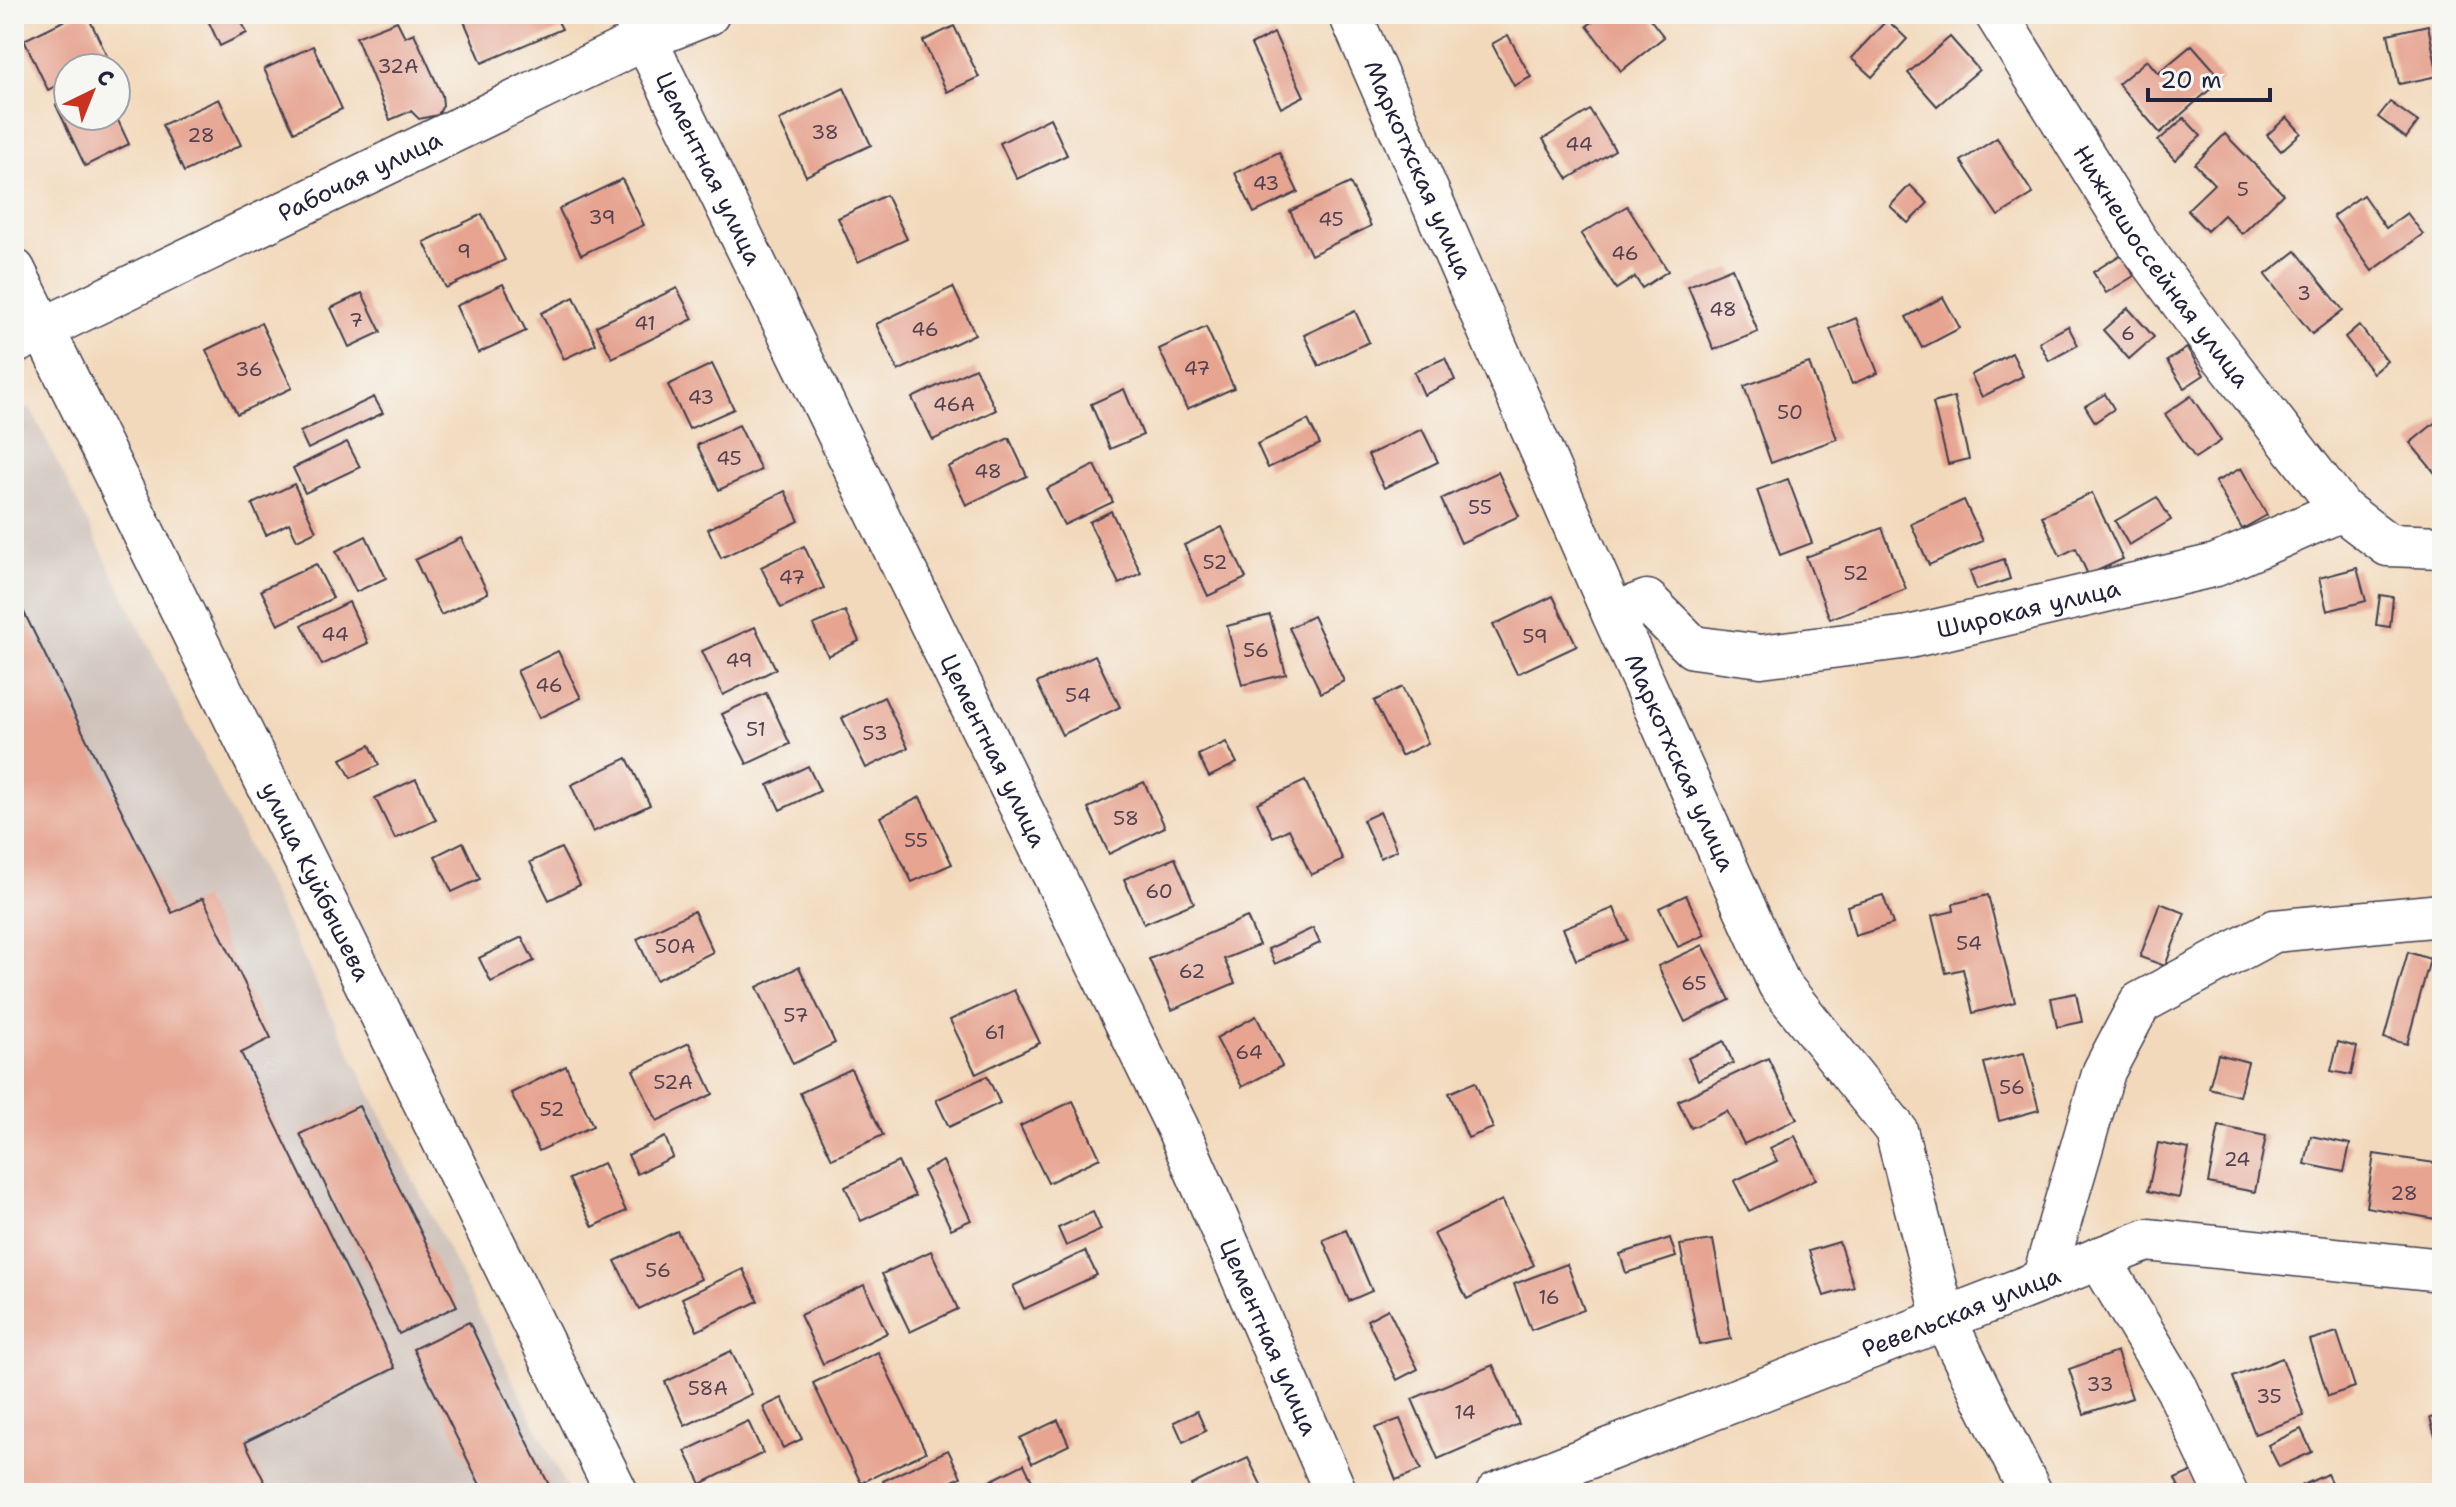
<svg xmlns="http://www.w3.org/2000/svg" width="2456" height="1507" viewBox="0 0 2456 1507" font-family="'Shantell Sans',sans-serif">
<rect width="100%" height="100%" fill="#f6f6f2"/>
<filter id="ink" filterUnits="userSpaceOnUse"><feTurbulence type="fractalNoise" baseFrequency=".0125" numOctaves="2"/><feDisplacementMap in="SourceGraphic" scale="16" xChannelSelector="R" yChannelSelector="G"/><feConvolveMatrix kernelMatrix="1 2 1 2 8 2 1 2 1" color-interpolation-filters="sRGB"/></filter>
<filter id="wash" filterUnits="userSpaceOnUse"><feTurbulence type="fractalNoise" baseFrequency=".006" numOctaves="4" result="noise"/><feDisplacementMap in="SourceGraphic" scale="32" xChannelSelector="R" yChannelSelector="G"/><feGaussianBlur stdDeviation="1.8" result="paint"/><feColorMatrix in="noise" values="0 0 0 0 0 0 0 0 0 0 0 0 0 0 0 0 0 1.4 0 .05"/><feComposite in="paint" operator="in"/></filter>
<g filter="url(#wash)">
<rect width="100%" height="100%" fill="#f3d9bb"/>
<!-- industrial -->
<polygon fill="#cec1b9" points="30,407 569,1493 14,1493 14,415"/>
<g id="blocks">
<!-- building -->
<g fill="#e6a491">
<polygon points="78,14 87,14 109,60 93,68 68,68 68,80 48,90 24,40"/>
<polygon points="205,14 238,14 247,33 220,46"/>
<polygon points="461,14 554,14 562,29 482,63"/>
<polygon points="1603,14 1646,14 1664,37 1621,71 1587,26"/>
<polygon points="1887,20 1907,39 1872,77 1851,58"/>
<polygon points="397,21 405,37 414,33 442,95 443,105 438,115 419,119 411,111 390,120 356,37"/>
<polygon points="2428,25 2438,76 2399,84 2388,34"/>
<polygon points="954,26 979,77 947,92 923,41"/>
<polygon points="1274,33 1304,96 1281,108 1251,45"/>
<polygon points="1508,35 1531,77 1514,86 1492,44"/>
<polygon points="1950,37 1979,70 1937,106 1908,73"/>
<polygon points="2192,45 2222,79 2160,133 2118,84 2147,60 2158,73"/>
<polygon points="313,46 342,109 294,132 264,69"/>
<polygon points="844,88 871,145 806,176 779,120"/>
<polygon points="219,99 241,145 184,172 162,125"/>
<polygon points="68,100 68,116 116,116 129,144 85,166 56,105"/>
<polygon points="2390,102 2418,122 2406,138 2378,117"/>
<polygon points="1590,110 1615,150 1568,179 1543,139"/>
<polygon points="2287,117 2301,133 2281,151 2267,135"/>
<polygon points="1050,118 1067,155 1017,179 1000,143"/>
<polygon points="2184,118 2201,136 2175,160 2158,141"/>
<polygon points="2225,134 2283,194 2242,234 2224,215 2207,231 2187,210 2214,184 2195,164"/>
<polygon points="1997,138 2033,194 1998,216 1961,161"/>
<polygon points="1279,152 1298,192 1254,213 1235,173"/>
<polygon points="622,179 644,225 581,255 559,209"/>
<polygon points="1350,183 1371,226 1311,255 1290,211"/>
<polygon points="1910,185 1928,203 1908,223 1890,206"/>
<polygon points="886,195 907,239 858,262 838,218"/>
<polygon points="2363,195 2386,228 2407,213 2423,234 2372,271 2333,216"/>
<polygon points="1627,206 1668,271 1642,288 1635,277 1616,289 1581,234"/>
<polygon points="482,214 505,260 446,288 424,242"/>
<polygon points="2296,251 2343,310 2312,334 2265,275"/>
<polygon points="2122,254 2134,276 2106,293 2093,272"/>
<polygon points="1732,268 1758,332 1714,350 1688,286"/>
<polygon points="503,284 526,331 478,353 456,306"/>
<polygon points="953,287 975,334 898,371 876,324"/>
<polygon points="677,288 693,319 612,358 596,326"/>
<polygon points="362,293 381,332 349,347 331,308"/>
<polygon points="574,297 596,344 564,359 541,313"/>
<polygon points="1943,297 1960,328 1922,348 1906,317"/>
<polygon points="2128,308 2154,337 2129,359 2103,330"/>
<polygon points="1355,311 1369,342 1319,366 1304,335"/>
<polygon points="1856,318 1878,373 1852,384 1830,329"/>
<polygon points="261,323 292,388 237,414 206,350"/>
<polygon points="2359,325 2387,361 2373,373 2345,337"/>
<polygon points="2068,326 2078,345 2049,361 2039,342"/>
<polygon points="1206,327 1234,388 1187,409 1159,349"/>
<polygon points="2187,348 2204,375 2184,388 2167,361"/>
<polygon points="2012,353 2023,376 1982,397 1971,375"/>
<polygon points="1445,358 1455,380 1424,395 1414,372"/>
<polygon points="1809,363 1837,439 1771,463 1744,386"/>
<polygon points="712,364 734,409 689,429 668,385"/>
<polygon points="975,368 996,410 933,440 912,398"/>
<polygon points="1124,389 1143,435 1110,449 1091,404"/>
<polygon points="2105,394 2114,409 2095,422 2085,406"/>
<polygon points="2191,396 2221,441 2195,458 2165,414"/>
<polygon points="374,397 383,413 308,449 300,432"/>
<polygon points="1954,397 1969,459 1948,464 1933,403"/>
<polygon points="2442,417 2442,475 2439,478 2410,443"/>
<polygon points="1308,420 1320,444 1268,468 1257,444"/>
<polygon points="739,425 761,470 719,490 697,445"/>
<polygon points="1422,429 1438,462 1384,488 1368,455"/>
<polygon points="1009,438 1027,476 966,505 948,467"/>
<polygon points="347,442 360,467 305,493 293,468"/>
<polygon points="1095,465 1113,502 1064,525 1046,489"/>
<polygon points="2241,468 2267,515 2242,529 2215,482"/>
<polygon points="1498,472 1519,516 1461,543 1441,499"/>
<polygon points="1788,479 1812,543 1780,555 1757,490"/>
<polygon points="294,484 316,531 297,540 289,523 266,535 252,504"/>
<polygon points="785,491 799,521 721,558 708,529"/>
<polygon points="2092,493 2123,559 2088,575 2076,548 2060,556 2042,516"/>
<polygon points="2157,497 2171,520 2129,545 2115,521"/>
<polygon points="1964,500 1983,541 1929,565 1911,524"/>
<polygon points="1111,511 1141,573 1119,584 1089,522"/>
<polygon points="1222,527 1246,578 1208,596 1184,545"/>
<polygon points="1882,528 1906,589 1830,619 1806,557"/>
<polygon points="366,536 386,578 356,592 336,551"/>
<polygon points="461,538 488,593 441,615 415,560"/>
<polygon points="804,546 824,588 781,608 761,567"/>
<polygon points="2004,559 2010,579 1976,590 1970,571"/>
<polygon points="316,564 333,598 278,625 261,590"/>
<polygon points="2357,568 2366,601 2327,611 2319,578"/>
<polygon points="14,592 172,913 203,898 271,1038 241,1053 395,1368 245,1442 270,1493 14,1493"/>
<polygon points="2380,595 2393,597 2390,627 2376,625"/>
<polygon points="1553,596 1577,646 1517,674 1493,625"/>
<polygon points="349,602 368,643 322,665 302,625"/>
<polygon points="845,611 859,641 828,656 813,625"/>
<polygon points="1270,615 1286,674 1242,685 1227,626"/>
<polygon points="1313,616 1344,681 1321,693 1289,628"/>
<polygon points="755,627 776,669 723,695 702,651"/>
<polygon points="558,651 581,698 539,718 517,671"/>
<polygon points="1095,655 1120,707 1062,735 1037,683"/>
<polygon points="1402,687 1428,743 1401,756 1374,701"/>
<polygon points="766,693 790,744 747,764 722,714"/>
<polygon points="884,697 908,748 866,768 842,718"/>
<polygon points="1226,742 1237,763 1209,777 1198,755"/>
<polygon points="370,745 379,765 351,778 341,759"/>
<polygon points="627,758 650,805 593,832 571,785"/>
<polygon points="808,766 820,791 780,810 768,785"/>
<polygon points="416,779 436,820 395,839 375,798"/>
<polygon points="1305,781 1343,860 1311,875 1289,829 1273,837 1257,803"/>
<polygon points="1144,782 1165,827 1109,854 1088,808"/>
<polygon points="920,797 952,864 912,882 880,817"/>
<polygon points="1380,812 1397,850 1380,858 1363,820"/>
<polygon points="463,842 480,879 452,892 435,856"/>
<polygon points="561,848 580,885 549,900 530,862"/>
<polygon points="1175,858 1194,903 1144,924 1124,879"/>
<polygon points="1686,895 1705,935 1678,947 1659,908"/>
<polygon points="1883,895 1893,924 1855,936 1847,906"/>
<polygon points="1988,895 2015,1002 1973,1013 1963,969 1946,973 1932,916 1954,911 1953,904"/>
<polygon points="2160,903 2185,913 2165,966 2140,957"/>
<polygon points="1614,908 1627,940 1576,960 1563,928"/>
<polygon points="694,911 713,952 656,980 637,939"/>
<polygon points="1247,917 1259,945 1224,959 1235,983 1172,1010 1149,959"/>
<polygon points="1313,928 1320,943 1275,964 1268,949"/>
<polygon points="522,937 534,961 491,982 479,958"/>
<polygon points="1703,945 1730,1000 1685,1022 1658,966"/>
<polygon points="2408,952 2430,959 2407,1044 2384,1038"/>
<polygon points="799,967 835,1043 793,1064 757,987"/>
<polygon points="1014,990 1040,1043 976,1074 950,1020"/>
<polygon points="2076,993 2082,1022 2057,1027 2051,998"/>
<polygon points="1256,1016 1282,1066 1242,1087 1216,1038"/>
<polygon points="1724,1041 1733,1063 1698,1080 1688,1058"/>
<polygon points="2338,1042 2357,1047 2351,1075 2331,1071"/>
<polygon points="689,1043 713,1094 657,1121 633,1070"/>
<polygon points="2024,1053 2039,1110 1999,1121 1984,1063"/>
<polygon points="2218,1054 2248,1062 2239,1096 2209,1088"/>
<polygon points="1768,1058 1797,1119 1744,1144 1727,1111 1691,1128 1678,1101"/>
<polygon points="566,1066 593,1126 539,1151 511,1093"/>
<polygon points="851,1069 883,1135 832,1159 800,1093"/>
<polygon points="987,1076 1000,1103 949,1127 936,1100"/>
<polygon points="1475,1082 1493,1128 1468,1138 1449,1093"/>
<polygon points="1073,1101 1100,1158 1048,1183 1020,1126"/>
<polygon points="359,1106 457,1306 399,1334 300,1134"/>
<polygon points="2219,1126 2266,1136 2255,1192 2208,1183"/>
<polygon points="1795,1136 1816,1179 1749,1211 1734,1181 1777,1161 1770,1148"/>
<polygon points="2311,1136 2350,1144 2344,1172 2305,1164"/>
<polygon points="665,1137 673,1157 637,1174 628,1155"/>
<polygon points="2158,1143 2189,1149 2179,1198 2148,1191"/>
<polygon points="2374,1154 2442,1164 2436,1219 2366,1207"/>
<polygon points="943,1161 971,1220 951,1229 923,1171"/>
<polygon points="898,1162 915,1196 861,1221 845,1187"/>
<polygon points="603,1163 626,1211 593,1227 569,1179"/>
<polygon points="1502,1200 1534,1265 1467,1299 1434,1234"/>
<polygon points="1093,1212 1101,1230 1066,1246 1058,1228"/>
<polygon points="1346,1230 1372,1291 1349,1301 1323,1240"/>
<polygon points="677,1231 701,1279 639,1309 615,1261"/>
<polygon points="1670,1238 1676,1257 1626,1273 1620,1254"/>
<polygon points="1713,1240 1731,1339 1699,1345 1680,1245"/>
<polygon points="1839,1242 1854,1287 1824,1296 1809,1251"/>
<polygon points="931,1251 958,1309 910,1332 882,1274"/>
<polygon points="1085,1251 1097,1275 1024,1309 1013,1286"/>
<polygon points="1567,1264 1584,1310 1531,1330 1514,1284"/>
<polygon points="743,1269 758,1301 697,1331 682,1298"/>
<polygon points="864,1285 887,1333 823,1364 800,1315"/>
<polygon points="1388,1309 1418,1369 1397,1380 1367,1320"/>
<polygon points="469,1322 489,1364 553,1493 484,1493 413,1349"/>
<polygon points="2337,1332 2355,1387 2328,1396 2310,1340"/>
<polygon points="731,1351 752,1394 685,1426 665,1382"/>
<polygon points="878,1352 926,1452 861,1483 813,1383"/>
<polygon points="2117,1352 2132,1398 2084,1414 2069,1369"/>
<polygon points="2282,1358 2304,1416 2255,1434 2233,1377"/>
<polygon points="1493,1365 1519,1424 1438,1459 1412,1399"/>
<polygon points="782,1398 802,1439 783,1448 763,1407"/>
<polygon points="1197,1411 1206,1431 1183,1442 1174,1422"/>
<polygon points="2442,1415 2442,1434 2435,1436 2430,1418"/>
<polygon points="1400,1419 1421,1470 1396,1480 1375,1428"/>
<polygon points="1058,1420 1069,1445 1032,1463 1020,1438"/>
<polygon points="748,1421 763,1453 701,1484 685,1451"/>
<polygon points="2301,1429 2312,1452 2279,1467 2268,1445"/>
<polygon points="948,1450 961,1477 928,1493 889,1493 883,1481"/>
<polygon points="1248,1458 1265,1493 1194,1493 1191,1485"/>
<polygon points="1024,1464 1033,1483 1012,1493 988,1493 984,1484"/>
<polygon points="2193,1471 2204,1493 2182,1493 2175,1479"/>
<polygon points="2327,1474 2336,1493 2304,1493 2301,1486"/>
</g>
</g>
</g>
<g filter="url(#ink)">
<use href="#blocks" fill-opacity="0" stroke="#413d4e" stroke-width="2"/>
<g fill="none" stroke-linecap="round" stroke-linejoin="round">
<defs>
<g id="minor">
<path id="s1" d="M 633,14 L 1178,1129 L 1336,1493"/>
<path id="s2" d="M 1350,14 L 1613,614 L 1779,984 L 1896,1130 L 1944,1318 L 2031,1493"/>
<path id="s3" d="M 1996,14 L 2137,241 L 2206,335 L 2342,510"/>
<path id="s4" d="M 14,270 L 617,1493"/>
<path id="s5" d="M 14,343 L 645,39 L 708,14"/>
<path id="s6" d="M 1613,614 L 1647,601 L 1693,647 L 1761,656 L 1909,637 L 2216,565 L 2342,510 L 2388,545 L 2442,547"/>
<polyline points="2099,1258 2177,1389 2226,1493"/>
<polyline points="2043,1280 2104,1071 2140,1003 2274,931 2442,915"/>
<path id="s7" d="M 1497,1493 L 2147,1240 L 2442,1270"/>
</g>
</defs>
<!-- minor casing -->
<use href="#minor" stroke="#413d4e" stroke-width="45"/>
<!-- minor -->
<use href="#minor" stroke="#fff" stroke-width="42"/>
</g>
</g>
<g text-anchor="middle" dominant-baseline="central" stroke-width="8" stroke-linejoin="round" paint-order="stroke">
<!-- number labels -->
<g font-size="20" fill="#534250">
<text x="398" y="66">32А</text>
<text x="825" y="132">38</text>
<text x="201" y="135">28</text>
<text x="1579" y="144">44</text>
<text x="1266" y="183">43</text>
<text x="2243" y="189">5</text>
<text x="602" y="217">39</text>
<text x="1331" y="219">45</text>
<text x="464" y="251">9</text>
<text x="1625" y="253">46</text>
<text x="2304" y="293">3</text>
<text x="1723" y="309">48</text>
<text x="356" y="320">7</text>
<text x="645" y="323">41</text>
<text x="925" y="329">46</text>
<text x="2128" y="333">6</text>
<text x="1197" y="368">47</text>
<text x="249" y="369">36</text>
<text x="701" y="397">43</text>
<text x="954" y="404">46А</text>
<text x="1790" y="412">50</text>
<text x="729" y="458">45</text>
<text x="988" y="471">48</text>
<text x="1480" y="507">55</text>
<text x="1215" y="562">52</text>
<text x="1856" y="573">52</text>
<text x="792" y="577">47</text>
<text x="335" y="634">44</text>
<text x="1535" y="636">59</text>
<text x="1256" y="650">56</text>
<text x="739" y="660">49</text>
<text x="549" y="685">46</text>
<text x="1078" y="695">54</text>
<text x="756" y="729">51</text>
<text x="875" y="733">53</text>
<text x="1126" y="818">58</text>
<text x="916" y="840">55</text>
<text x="1159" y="891">60</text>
<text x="1969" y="943">54</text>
<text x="675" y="946">50А</text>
<text x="1192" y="971">62</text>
<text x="1694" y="983">65</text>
<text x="796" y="1015">57</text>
<text x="995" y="1032">61</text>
<text x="1249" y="1052">64</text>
<text x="673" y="1082">52А</text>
<text x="2012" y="1087">56</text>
<text x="552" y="1109">52</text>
<text x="2237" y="1159">24</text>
<text x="2404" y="1193">28</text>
<text x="658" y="1270">56</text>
<text x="1549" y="1297">16</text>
<text x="2100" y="1384">33</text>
<text x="708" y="1388">58А</text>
<text x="2269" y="1396">35</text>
<text x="1465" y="1412">14</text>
</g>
<!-- street labels -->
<g font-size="24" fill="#22223b" stroke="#f6f6f2">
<text stroke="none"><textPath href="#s1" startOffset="172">Цементная улица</textPath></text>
<text stroke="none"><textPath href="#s2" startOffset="170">Маркотхская улица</textPath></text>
<text stroke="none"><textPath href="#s5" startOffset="384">Рабочая улица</textPath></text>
<text stroke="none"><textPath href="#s3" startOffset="302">Нижнешоссейная улица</textPath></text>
<text stroke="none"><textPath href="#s6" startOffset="442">Широкая улица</textPath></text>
<text stroke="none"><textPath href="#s1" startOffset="820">Цементная улица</textPath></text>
<text stroke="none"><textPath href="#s2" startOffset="818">Маркотхская улица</textPath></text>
<text stroke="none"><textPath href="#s4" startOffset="682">улица Куйбышева</textPath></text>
<text stroke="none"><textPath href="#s7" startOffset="498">Ревельская улица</textPath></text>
<text stroke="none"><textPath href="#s1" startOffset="1468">Цементная улица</textPath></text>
</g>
</g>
<!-- margin -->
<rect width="2456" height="1507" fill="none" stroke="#f6f6f2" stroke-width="48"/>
<!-- north arrow -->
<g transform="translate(92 92) rotate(43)"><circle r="38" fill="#f6f6f2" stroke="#a1a1a9" stroke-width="2"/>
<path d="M0-6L14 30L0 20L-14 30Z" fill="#c8321e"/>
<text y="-12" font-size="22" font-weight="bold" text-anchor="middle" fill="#22223b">С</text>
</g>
<!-- scale -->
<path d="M2148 88v12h122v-12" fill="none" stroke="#22223b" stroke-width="4"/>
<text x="2160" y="88" font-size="24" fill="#22223b" stroke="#f6f6f2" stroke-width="6" paint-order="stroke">20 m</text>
</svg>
